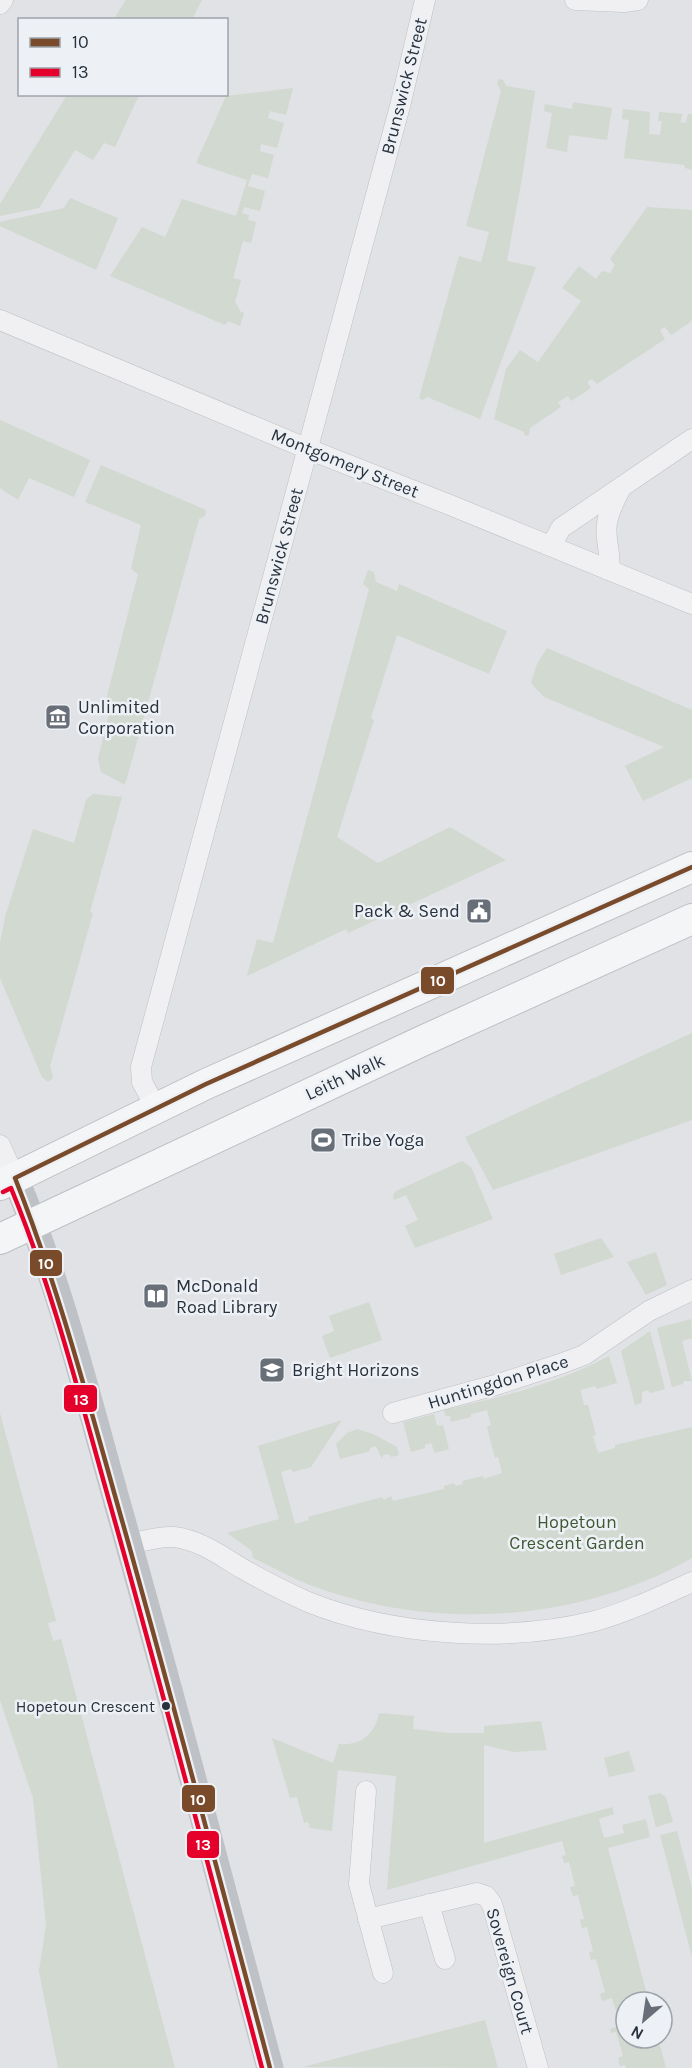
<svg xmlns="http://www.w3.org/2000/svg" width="692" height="2068" viewBox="0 0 692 2068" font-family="Karla,sans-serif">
<rect width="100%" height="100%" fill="#e0e2e5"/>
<!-- green -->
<g fill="#d1d9d0">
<polygon points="126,0 202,0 192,19 114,19"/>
<polygon points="499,79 503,80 506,86 535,91 523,172 507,261 536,267 480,419 427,397 423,400 419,398 459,256 481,262 489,232 466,226 501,91 497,83"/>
<polygon points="293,88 286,115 270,111 268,118 284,123 277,148 261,144 260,151 274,155 268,178 252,174 248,186 265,191 260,211 244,207 242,213 249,215 248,220 256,222 251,243 243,241 233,278 241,280 235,302 241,312 244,313 240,326 228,321 225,325 110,276 142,227 165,237 182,199 236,216 247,180 196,163 226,96"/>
<polygon points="67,95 139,95 115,147 104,143 93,160 75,150 39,208 0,216 0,204"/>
<polygon points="573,102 612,108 607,140 569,135 567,152 546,148 552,113 544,111 545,104 572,109"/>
<polygon points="623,109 650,112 649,134 660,135 662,121 658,121 659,112 683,114 680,122 686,123 688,114 692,114 692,170 685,168 684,165 624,158 629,120 622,119"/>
<polygon points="70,198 118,218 96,270 0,226 0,222 64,208"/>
<polygon points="647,207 692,210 692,321 671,335 665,327 660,330 665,339 597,384 592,379 587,382 591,388 571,401 568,396 558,402 561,407 530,428 529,435 525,436 524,432 494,419 506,369 520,350 538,362 581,301 562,288 579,266 596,279 602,271 610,273 615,265 610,259"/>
<polygon points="0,420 90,460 74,497 29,478 18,500 0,488"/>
<polygon points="101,465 206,510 205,516 199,519 125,785 101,772 98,758 110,711 104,708 138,574 131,569 141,525 85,502"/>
<polygon points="368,570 374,572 376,582 397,591 399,584 507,631 489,674 397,635 371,718 374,720 337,837 378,863 450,827 506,860 348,933 346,929 247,976 257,939 273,943 369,589 363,584"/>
<polygon points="547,648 692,710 692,778 643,801 625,766 664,747 544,697 531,683 537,664"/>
<polygon points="93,794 122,797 90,912 93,913 50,1066 53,1078 48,1082 42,1077 0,978 0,943 5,917 33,829 74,843 86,800"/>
<polygon points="692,1033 692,1120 493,1190 465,1137"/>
<polygon points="462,1161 471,1167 493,1219 415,1248 405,1226 418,1220 406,1195 394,1200 393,1195 396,1191"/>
<polygon points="601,1238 614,1257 561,1275 554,1254"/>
<polygon points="656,1252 667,1285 646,1295 627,1262"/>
<polygon points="369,1302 382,1340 330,1358 322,1336 334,1331 329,1316"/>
<polygon points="691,1319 692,1338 682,1341 692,1381 684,1381 683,1384 672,1387 657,1328"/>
<polygon points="650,1331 665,1389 650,1393 648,1390 642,1392 642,1403 635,1405 621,1351"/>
<path d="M 609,1356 L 617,1383 L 597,1389 L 595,1386 L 580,1390 L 584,1405 L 588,1405 L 596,1435 L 593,1436 L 598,1453 L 615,1448 L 615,1445 L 692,1427 L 692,1558 C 575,1625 422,1632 298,1580 C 283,1573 268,1565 253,1558 L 252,1551 L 227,1533 L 279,1519 L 258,1446 L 342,1420 L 311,1467 L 293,1472 L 291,1469 L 281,1472 L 295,1524 L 309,1520 L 308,1517 L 382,1497 L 384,1500 L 391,1496 L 393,1501 L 444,1489 L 444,1486 L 454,1483 L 456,1486 L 463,1484 L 462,1481 L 483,1476 L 484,1479 L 502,1473 L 498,1457 L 495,1458 L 487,1427 L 491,1425 L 487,1410 L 471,1414 L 471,1417 L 451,1422 L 450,1416 L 445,1416 L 444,1410 C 502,1397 557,1384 609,1356 Z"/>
<polygon points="0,1413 56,1621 48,1623 53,1641 61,1639 175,2068 58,2068 39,1971 46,1925 33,1798 0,1700"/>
<polygon points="434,1414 437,1426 443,1425 449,1449 435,1453 431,1443 425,1445 425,1448 411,1452 403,1422"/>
<polygon points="357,1429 373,1434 397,1447 399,1455 391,1457 389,1454 383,1455 382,1459 376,1446 370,1448 370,1451 340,1459 336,1444 347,1433"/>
<path d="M 379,1713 L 414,1716 L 413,1729 L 448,1733 L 484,1733 L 484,1726 L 541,1721 L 547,1750 L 514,1752 L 484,1745 L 484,1843 L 612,1807 L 614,1814 L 599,1819 L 604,1838 L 624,1833 L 622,1825 L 646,1819 L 650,1837 L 608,1848 L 649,2002 L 626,2002 L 626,2038 L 658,2038 L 666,2068 L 626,2068 L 625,2065 L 620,2066 L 618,2058 L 623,2056 L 616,2032 L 611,2033 L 610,2029 L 625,2024 L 620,2010 L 616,2011 L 612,1998 L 602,2001 L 600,1994 L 605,1992 L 596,1959 L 591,1960 L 589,1953 L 593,1951 L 587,1927 L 582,1928 L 580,1920 L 584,1919 L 578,1895 L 573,1896 L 570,1887 L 575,1886 L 569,1862 L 564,1863 L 562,1856 L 566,1855 L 562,1841 L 387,1890 L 396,1776 L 338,1770 L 332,1831 L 310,1828 L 308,1822 L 304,1823 L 297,1797 L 290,1798 L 272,1738 L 333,1763 L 339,1744 C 361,1746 375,1734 379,1713 Z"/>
<polygon points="629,1751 635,1771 609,1777 604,1758"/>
<polygon points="660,1793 666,1797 673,1822 656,1827 648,1796"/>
<polygon points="677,1831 692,1888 692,1957 660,1835"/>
<polygon points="485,2020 498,2068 303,2067"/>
</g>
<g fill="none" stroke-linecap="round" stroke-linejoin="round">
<defs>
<g id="street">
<polyline points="575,0 624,2 638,0"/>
<polyline points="0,4 3,0"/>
<polyline points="0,320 308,449 450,505 692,604"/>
<polyline points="551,546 561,528 692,439"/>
<path d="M 609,570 C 612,554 604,539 607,523 C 609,510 615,499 621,488"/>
<polyline points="156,1108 142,1082 141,1067 400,106 425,0"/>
<polyline points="0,1145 15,1178"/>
<polyline points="393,1413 499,1384 563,1363 584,1355 649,1311 692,1290"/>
<path d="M 129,1544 C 143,1541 159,1536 174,1537 C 200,1540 221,1556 243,1569 C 264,1581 286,1592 308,1602 C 393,1636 507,1643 595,1621 C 628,1612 661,1596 692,1582"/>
<polyline points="366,1791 359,1884 383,1973"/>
<polyline points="429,1904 445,1959"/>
<polyline points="368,1919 477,1893 486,1896 492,1904 538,2068"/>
</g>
<g id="primary">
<polyline points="0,1185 206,1084 692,867"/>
<polyline points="0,1239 420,1042 692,919"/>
</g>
</defs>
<!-- street casing -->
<use href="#street" stroke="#bec0c3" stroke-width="21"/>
<!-- primary casing -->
<use href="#primary" stroke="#bcbfc3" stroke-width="32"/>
<!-- street -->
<use href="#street" stroke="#f0f0f2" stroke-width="20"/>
<!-- secondary -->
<path stroke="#bec1c5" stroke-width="27" d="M 15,1178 C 60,1284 87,1396 118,1506 C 171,1693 220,1881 270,2068"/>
<!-- primary -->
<use href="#primary" stroke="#f4f5f6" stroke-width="30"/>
<defs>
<path id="bus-1" d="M 270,2068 C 222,1887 174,1705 123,1524 C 90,1408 60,1291 15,1178 L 206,1084 L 692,867"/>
<path id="bus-2" d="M 3,1192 L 11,1188 C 53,1290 80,1398 110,1504 C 163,1691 212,1880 262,2068"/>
</defs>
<!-- bus-1 casing -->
<use href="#bus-1" stroke="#edf1f5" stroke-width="9"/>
<!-- bus-2 casing -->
<use href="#bus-2" stroke="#edf1f5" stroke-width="9"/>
<!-- bus-1 -->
<use href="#bus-1" stroke="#7a4b2a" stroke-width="4.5"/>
<!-- bus-2 -->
<use href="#bus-2" stroke="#e4002b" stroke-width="4.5"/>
</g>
<!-- icons -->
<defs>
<symbol id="museum-square" viewBox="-11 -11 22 22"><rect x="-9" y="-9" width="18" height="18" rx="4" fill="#686f78" stroke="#edf1f5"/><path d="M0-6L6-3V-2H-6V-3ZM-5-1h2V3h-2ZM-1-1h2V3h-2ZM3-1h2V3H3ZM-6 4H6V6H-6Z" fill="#fff"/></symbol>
<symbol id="civic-square" viewBox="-11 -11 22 22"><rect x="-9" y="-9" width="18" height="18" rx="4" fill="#686f78" stroke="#edf1f5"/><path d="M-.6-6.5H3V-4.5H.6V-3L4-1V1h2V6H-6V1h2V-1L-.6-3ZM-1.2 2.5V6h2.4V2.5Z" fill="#fff"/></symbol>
<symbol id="stadium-square" viewBox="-11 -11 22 22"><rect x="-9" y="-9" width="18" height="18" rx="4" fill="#686f78" stroke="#edf1f5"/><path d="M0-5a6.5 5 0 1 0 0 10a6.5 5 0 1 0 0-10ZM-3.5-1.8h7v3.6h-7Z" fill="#fff"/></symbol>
<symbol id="library-square" viewBox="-11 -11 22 22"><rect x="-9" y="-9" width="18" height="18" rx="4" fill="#686f78" stroke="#edf1f5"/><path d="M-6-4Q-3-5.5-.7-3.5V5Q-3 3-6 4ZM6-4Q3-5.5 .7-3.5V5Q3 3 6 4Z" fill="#fff"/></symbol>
<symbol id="school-square" viewBox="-11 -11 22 22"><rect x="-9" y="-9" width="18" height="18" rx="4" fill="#686f78" stroke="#edf1f5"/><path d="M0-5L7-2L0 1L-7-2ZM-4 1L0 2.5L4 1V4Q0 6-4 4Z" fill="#fff"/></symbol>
</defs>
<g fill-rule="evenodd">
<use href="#museum-square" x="43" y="702" width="30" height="30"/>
<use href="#civic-square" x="464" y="896" width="30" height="30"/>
<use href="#stadium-square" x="308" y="1125" width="30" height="30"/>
<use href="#library-square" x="141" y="1281" width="30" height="30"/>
<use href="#school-square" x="257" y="1355" width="30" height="30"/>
</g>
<!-- markers -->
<circle fill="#28313d" stroke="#edf1f5" stroke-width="2" cx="166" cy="1706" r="5"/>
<g text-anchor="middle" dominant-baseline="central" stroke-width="5" stroke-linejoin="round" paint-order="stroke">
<!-- bus labels -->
<g font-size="16" fill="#28313d" stroke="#edf1f5" text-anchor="end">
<text x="155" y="1706">Hopetoun Crescent</text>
</g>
<!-- street labels -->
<g font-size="18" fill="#28313d" stroke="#edf1f5">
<text transform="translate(404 86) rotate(-76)">Brunswick Street</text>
<text transform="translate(345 463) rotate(22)">Montgomery Street</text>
<text transform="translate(279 556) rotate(-75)">Brunswick Street</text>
<text transform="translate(345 1077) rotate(-25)">Leith Walk</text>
<text transform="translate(498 1382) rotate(-17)">Huntingdon Place</text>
<text transform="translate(510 1971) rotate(74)">Sovereign Court</text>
</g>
<!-- poi labels -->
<g font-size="18" fill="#28313d" stroke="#edf1f5" text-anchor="start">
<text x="78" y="707">Unlimited<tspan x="78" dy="21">Corporation</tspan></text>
<text x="460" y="911" text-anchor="end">Pack &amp; Send</text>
<text x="342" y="1140">Tribe Yoga</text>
<text x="176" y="1286">McDonald<tspan x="176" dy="21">Road Library</tspan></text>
<text x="292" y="1370">Bright Horizons</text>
</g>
<!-- park labels -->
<g font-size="18" fill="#3f5935" stroke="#edf1f5">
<text x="577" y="1522">Hopetoun<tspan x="577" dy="21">Crescent Garden</tspan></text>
</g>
</g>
<g stroke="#edf1f5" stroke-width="2">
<rect x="420" y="966" width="35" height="29" rx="6" fill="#7a4b2a"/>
<rect x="29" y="1249" width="34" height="28" rx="6" fill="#7a4b2a"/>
<rect x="63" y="1384" width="35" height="29" rx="6" fill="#e4002b"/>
<rect x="181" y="1784" width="35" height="29" rx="6" fill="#7a4b2a"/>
<rect x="186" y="1830" width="34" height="29" rx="6" fill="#e4002b"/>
</g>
<g font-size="16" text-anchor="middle" font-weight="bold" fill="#fff">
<text x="438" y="986">10</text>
<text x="46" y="1269">10</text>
<text x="81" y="1405">13</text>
<text x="198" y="1805">10</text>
<text x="203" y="1850">13</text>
</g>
<!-- legend -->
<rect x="18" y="18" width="210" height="78" fill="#edf1f5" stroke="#9ea4ab" stroke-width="1.5"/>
<rect x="30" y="38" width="30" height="9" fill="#7a4b2a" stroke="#9ea4ab" stroke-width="1.5"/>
<text x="72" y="48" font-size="18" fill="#28313d">10</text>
<rect x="30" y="68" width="30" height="9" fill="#e4002b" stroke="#9ea4ab" stroke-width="1.5"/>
<text x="72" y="78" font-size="18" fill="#28313d">13</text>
<!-- north arrow -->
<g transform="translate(644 2020) rotate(209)"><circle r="28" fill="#edf1f5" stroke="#9ea4ab" stroke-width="1.5"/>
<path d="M0-4.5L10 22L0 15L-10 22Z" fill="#686f78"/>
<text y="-9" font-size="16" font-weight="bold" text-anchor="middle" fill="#28313d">N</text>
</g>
</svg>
